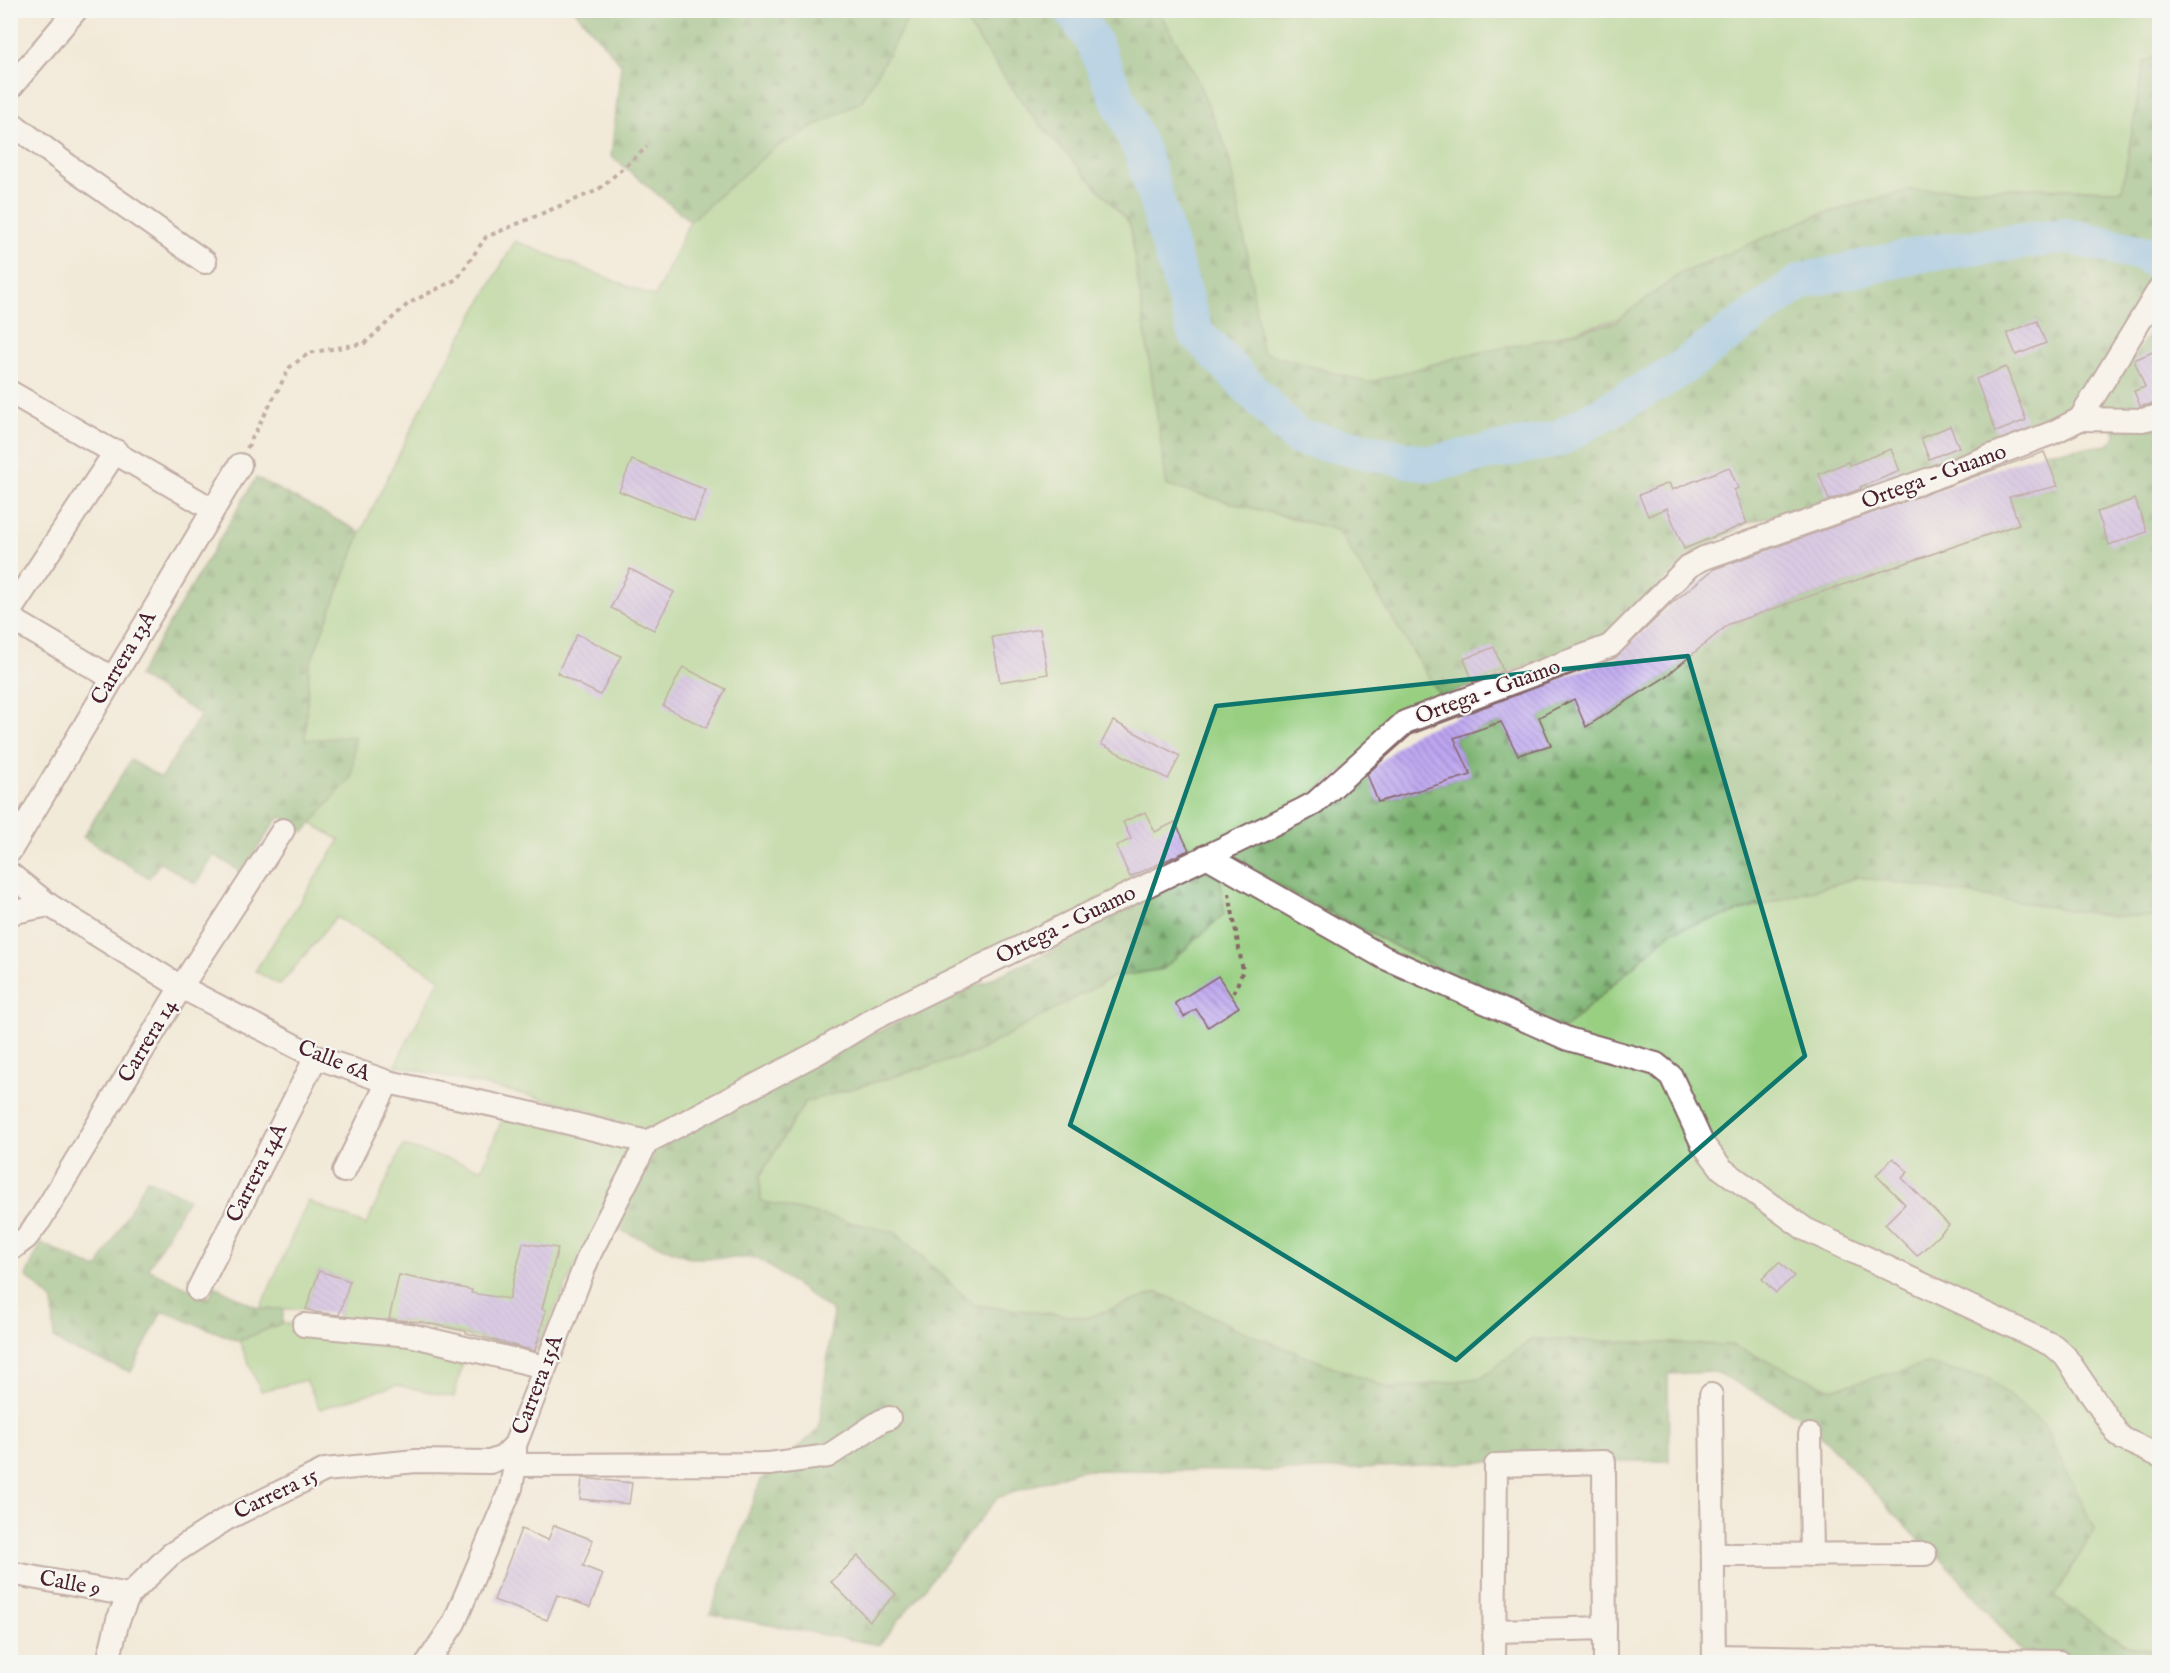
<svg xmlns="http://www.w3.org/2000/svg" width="2170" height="1673" viewBox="0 0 2170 1673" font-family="'IM FELL English',serif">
<defs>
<pattern id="forest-firs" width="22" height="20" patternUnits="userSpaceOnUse" patternTransform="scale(1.5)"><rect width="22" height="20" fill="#7ab26f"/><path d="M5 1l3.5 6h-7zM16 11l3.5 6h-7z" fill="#66905b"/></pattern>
<pattern id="building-back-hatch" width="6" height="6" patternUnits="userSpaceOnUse" patternTransform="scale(1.5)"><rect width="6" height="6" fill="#bda5f1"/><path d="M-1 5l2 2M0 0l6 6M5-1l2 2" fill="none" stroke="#9c86c3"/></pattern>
</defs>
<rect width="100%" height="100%" fill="#f6f6f2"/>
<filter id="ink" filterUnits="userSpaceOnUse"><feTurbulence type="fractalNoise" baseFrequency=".0167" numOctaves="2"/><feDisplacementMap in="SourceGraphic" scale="12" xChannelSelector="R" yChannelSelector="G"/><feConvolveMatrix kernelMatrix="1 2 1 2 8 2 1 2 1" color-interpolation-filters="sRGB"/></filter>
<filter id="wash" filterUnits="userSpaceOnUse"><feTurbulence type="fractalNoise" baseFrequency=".008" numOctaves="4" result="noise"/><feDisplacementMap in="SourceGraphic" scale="24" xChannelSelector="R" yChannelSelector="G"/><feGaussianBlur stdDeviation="1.35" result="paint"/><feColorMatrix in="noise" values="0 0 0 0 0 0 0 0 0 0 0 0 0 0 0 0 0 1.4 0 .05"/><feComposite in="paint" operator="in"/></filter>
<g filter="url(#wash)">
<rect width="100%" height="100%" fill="#f2ead8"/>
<!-- grass -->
<g fill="#98cf81" stroke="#717756" stroke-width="1.5">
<polygon points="2159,10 2160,55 2144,62 2122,190 2025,188 1909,190 1815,216 1680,274 1620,318 1547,339 1462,356 1368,383 1262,352 1227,150 1194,73 1159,11"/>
<polygon points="912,11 932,11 965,20 1030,113 1130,224 1167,486 1338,530 1441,697 1300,803 648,1132 583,1108 395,1065 440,978 336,917 280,985 255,971 340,840 311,823 352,776 305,740 309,666 361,532 422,407 515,241 655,297 690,221 774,148 862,101"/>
<polygon points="1222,857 1521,1011 1564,1028 1672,931 1859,877 2108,916 2159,917 2159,1652 2124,1645 2054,1597 1928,1364 1831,1389 1731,1345 1532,1339 1481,1378 1391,1389 1251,1335 1158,1292 1087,1318 974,1305 896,1233 761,1201 760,1176 805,1102 975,1053 1113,977 1164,969 1220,872"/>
<polygon points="503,1117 637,1147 586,1244 535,1351 389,1319 337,1320 350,1281 319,1271 306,1309 260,1309 308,1201 366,1225 403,1146 482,1169"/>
<polygon points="282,1323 465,1353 454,1397 396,1385 320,1409 306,1380 261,1391 239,1341"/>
</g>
<!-- forest -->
<g fill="url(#forest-firs)" stroke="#62684d" stroke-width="1.5">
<polygon points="575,11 912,11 862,101 774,148 690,221 611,156 621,64"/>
<polygon points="932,11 1159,11 1194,73 1227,150 1248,256 1262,352 1368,383 1462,356 1547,339 1615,322 1680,274 1815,216 1909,190 2025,188 2122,190 2144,62 2159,55 2159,272 2142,298 2074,410 1846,496 1747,523 1687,557 1620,628 1586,645 1441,697 1338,530 1167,486 1130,224 1030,113 965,20"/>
<polygon points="2159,319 2159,917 2108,916 1859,877 1672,931 1564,1029 1521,1011 1222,857 1366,771 1379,802 1470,775 1454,738 1501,722 1518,755 1550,746 1539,717 1574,699 1587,727 1664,678 1729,624 2019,524 2009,497 2057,485 2044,452 2108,445 2116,436 2102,405"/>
<polygon points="256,478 361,532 309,666 305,740 355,736 352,776 304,832 282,817 276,821 241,872 214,855 196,884 160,862 149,878 83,837 131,760 161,778 201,715 138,676"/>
<polygon points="1205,864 1220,872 1224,914 1163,969 1113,977 975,1053 805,1102 760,1176 761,1201 896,1233 974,1305 1087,1318 1158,1292 1251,1335 1391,1389 1481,1378 1532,1339 1731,1345 1831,1389 1928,1364 1989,1379 2044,1425 2095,1529 2054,1597 2124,1645 2159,1652 2159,1662 2072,1662 2064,1655 2022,1652 1945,1562 1922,1543 1818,1433 1799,1416 1716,1372 1668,1374 1669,1461 1485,1462 1301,1471 1080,1470 997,1498 879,1645 710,1614 761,1480 819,1429 833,1312 758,1258 691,1258 614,1228 661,1141 837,1051 1072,941 1151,891"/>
<polygon points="147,1179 188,1199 148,1269 209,1298 215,1286 260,1309 284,1309 282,1323 239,1341 162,1311 131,1372 66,1347 54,1338 53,1301 26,1276 41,1243 97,1269"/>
</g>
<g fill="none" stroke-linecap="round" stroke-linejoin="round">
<!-- river -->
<polyline stroke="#7abbef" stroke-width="36" points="1072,10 1093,41 1143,155 1195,332 1297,437 1429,464 1558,439 1676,372 1802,281 1929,253 2066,236 2146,254 2160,265"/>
</g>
<g id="blocks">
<!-- building -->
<g fill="url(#building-back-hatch)">
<polygon points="2037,321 2046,343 2016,355 2007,333"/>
<polygon points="2160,349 2160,403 2140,406 2134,391 2145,387 2134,360"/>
<polygon points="2006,367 2026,420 1996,432 1976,379"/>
<polygon points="1950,426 1959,447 1929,459 1921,438"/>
<polygon points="1891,449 1900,471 1860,487 1861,489 1829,500 1819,474 1848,462 1850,465"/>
<polygon points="2044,452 2058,486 2009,497 2019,524 1729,624 1664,678 1586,727 1574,699 1539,717 1551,745 1518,755 1501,722 1454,738 1471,775 1378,802 1367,774 1412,734 1615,658 1672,603 1714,569"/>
<polygon points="632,460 706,490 694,521 619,491"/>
<polygon points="1729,467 1738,488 1734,490 1747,523 1684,549 1667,508 1648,516 1639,495 1669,483 1672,490"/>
<polygon points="2135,499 2147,532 2109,545 2097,512"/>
<polygon points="630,569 674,592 654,630 611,608"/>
<polygon points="1040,629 1048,674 1000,682 992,637"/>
<polygon points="577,634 621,656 600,695 557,673"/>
<polygon points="1494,647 1503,671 1473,682 1464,659"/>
<polygon points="683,667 726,689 706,728 663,706"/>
<polygon points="1113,721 1180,756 1168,779 1101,744"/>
<polygon points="1145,812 1155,832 1175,822 1189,850 1130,877 1116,846 1131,839 1123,822"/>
<polygon points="1218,976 1239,1007 1208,1027 1196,1009 1184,1017 1175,1003"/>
<polygon points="1893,1158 1908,1172 1902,1178 1949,1225 1917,1256 1885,1224 1905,1204 1876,1175"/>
<polygon points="523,1243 558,1248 542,1309 546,1310 535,1351 466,1333 466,1331 421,1322 389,1319 399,1275 472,1290 471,1293 509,1299"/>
<polygon points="1779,1262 1794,1276 1776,1293 1762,1279"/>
<polygon points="319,1271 350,1281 339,1315 315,1312 306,1309"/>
<polygon points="582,1478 632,1483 629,1504 580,1499"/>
<polygon points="554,1525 593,1540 583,1566 603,1574 590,1607 557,1595 547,1620 494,1600 521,1529 548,1540"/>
<polygon points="858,1556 896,1594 870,1621 831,1582"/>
</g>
</g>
</g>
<g filter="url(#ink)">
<use href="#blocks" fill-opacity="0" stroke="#856668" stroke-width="1.5"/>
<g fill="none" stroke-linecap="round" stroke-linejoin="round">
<defs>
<g id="minor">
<polyline points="10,88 76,10"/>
<polyline points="10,122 74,170 205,262"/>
<polyline points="10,392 212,509"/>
<polyline points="2080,419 2142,420 2160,416"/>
<polyline points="10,611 116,451"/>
<polyline points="10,618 112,678"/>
<polyline points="10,851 240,465"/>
<polyline points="1206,856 1383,957 1568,1039 1656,1064 1671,1076 1702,1143 1722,1169 1805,1229 2054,1346 2065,1356 2118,1434 2123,1439 2160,1456"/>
<polyline points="10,874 49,905 181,987 316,1057 388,1082 520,1111 647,1142"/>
<polyline points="10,913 49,905"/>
<polyline points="647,1142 817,1053 875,1018 1302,810 1315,803 1405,722 1610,646 1689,566 1704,558 1933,478 2052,433 2080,419 2160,288"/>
<polyline points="344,1171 388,1082"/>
<polyline points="10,1250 26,1238 40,1220 181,987 283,830"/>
<polyline points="198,1290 316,1057"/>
<polyline points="304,1325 410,1335 545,1367"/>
<polyline points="1711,1395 1714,1662"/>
<polyline points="1810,1435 1812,1555"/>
<polyline points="515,1465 769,1464 828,1456 881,1421 889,1418"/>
<polyline points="1713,1555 1925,1554"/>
<polyline points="10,1573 129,1595"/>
<polyline points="1495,1631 1605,1628"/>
<polyline points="1714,1656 2059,1662"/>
<polyline points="108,1662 118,1620 129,1595 170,1555 226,1519 325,1470 416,1461 490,1462 503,1457 515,1445"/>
<polyline points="428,1662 454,1623 511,1488 515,1465 515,1445 590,1253 647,1142"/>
<polyline points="1494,1662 1496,1465 1604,1462 1605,1662"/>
</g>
</defs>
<!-- minor casing -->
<use href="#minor" stroke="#856668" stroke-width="26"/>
<!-- path -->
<g stroke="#856668" stroke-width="4" stroke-dasharray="4.5 4.5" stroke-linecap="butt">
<polyline points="247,448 290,367 309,353 365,343 409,303 457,279 486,237 598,190 647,147"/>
<polyline points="1229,893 1243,971 1232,997"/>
</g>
<!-- minor -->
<use href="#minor" stroke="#fff" stroke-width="22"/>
</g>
</g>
<!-- marked area -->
<path d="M0 0H2170V1673H0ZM 1688,656 L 1805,1056 L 1456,1360 L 1070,1125 L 1216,706 Z" fill="#f2ead8" fill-opacity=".55" fill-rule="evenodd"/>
<path fill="none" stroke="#0f766e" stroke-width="4.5" stroke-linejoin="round" d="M 1688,656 L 1805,1056 L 1456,1360 L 1070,1125 L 1216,706 Z"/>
<g text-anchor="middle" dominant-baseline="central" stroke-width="4.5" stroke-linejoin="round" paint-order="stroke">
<!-- street labels -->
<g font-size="22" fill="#4a1f2b" stroke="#f6f6f2">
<text transform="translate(1934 477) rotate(-20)">Ortega - Guamo</text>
<text transform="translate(124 658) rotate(-59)">Carrera 13A</text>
<text transform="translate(1488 692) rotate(-20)">Ortega - Guamo</text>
<text transform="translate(1066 925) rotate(-26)">Ortega - Guamo</text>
<text transform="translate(148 1041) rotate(-59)">Carrera 14</text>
<text transform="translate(334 1061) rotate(22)">Calle 6A</text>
<text transform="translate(257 1173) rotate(-63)">Carrera 14A</text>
<text transform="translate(538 1385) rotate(-69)">Carrera 15A</text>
<text transform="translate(276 1494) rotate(-26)">Carrera 15</text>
<text transform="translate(70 1584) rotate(11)">Calle 9</text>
</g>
</g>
<!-- margin -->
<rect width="2170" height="1673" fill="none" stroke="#f6f6f2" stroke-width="36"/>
</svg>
